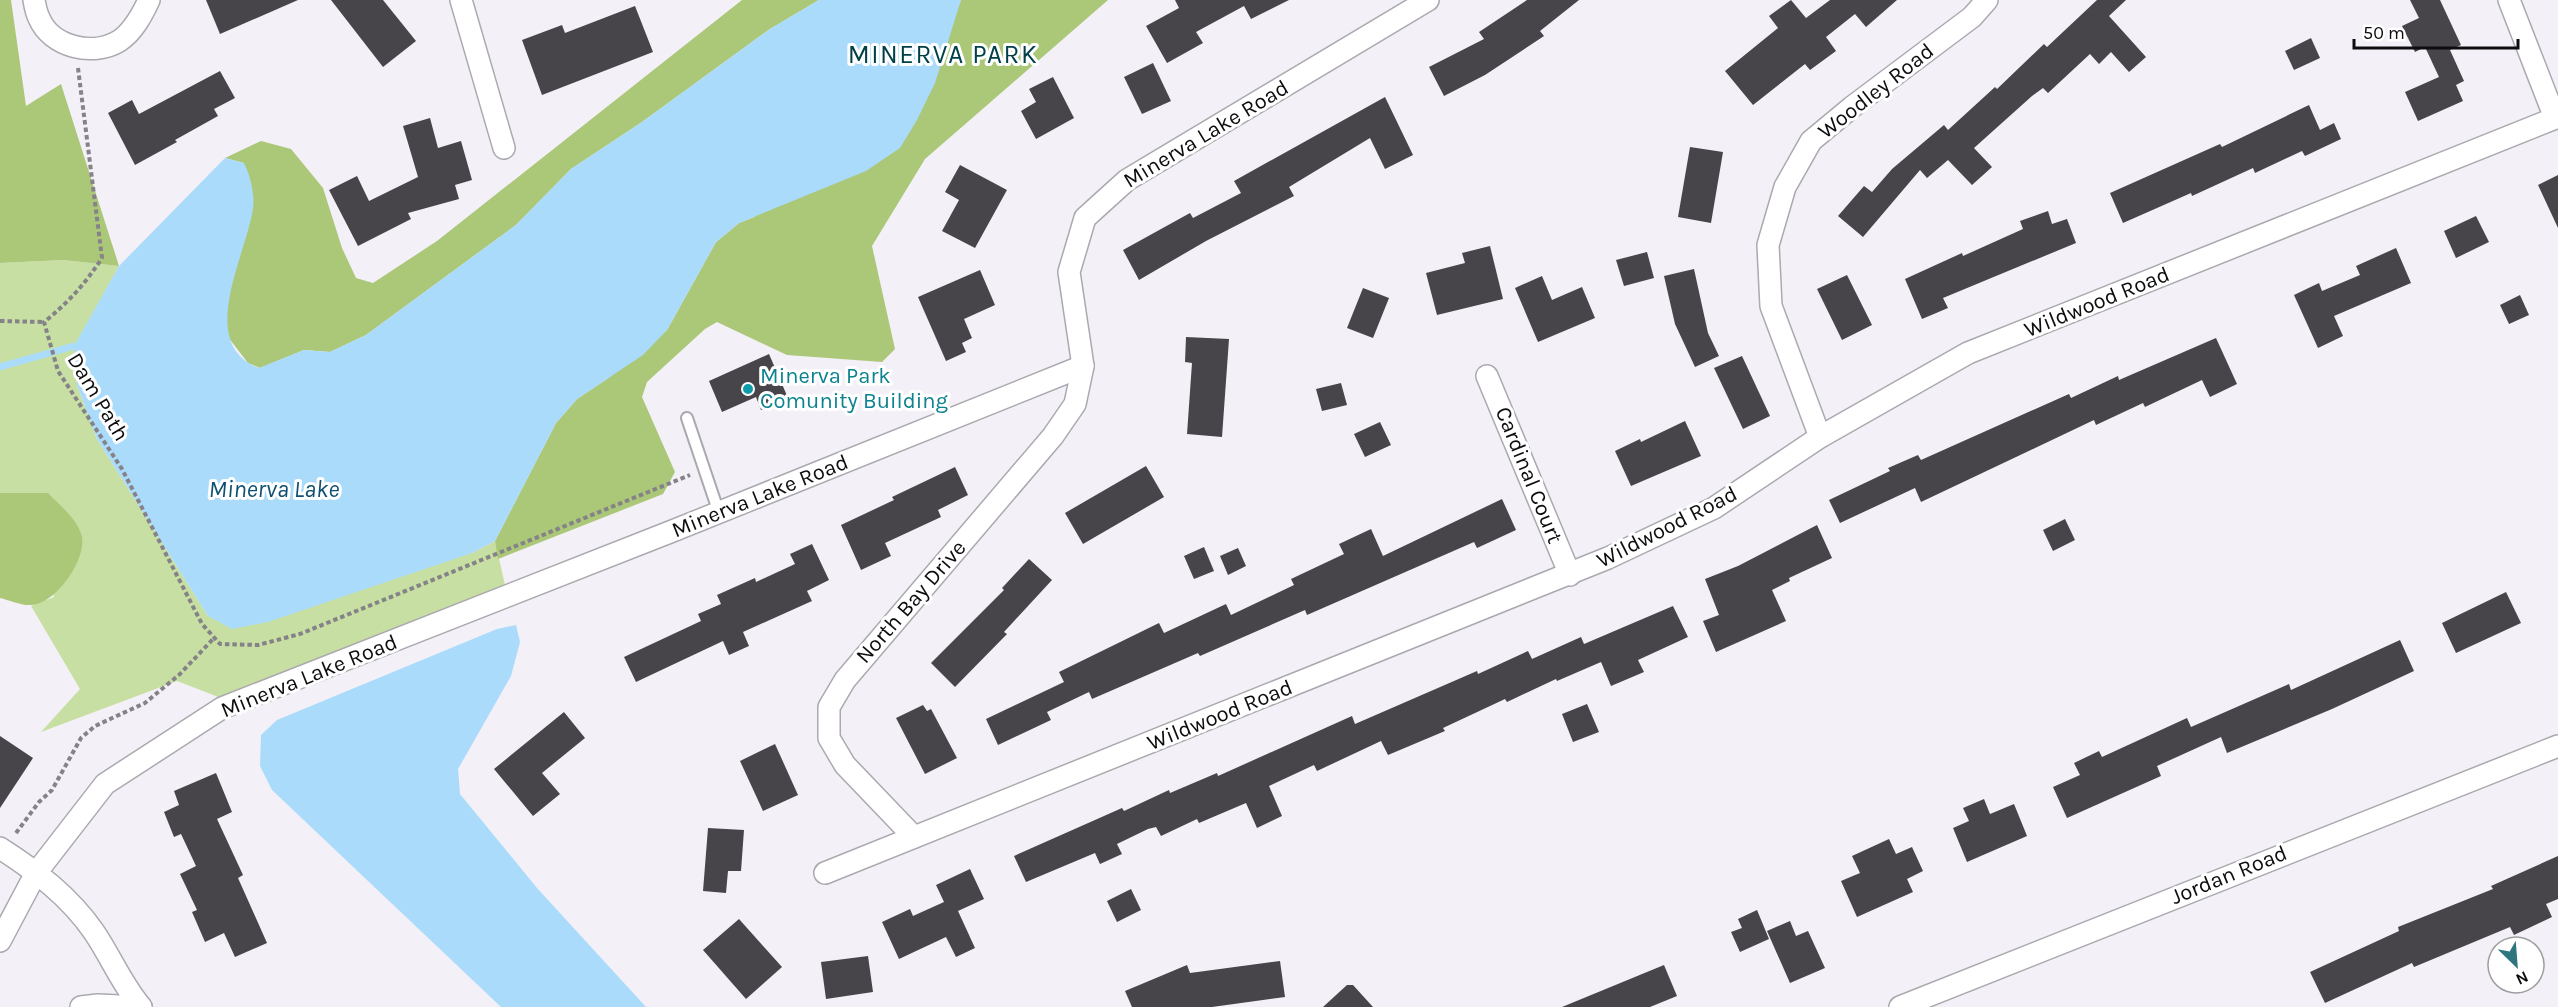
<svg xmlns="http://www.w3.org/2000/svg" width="2558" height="1007" viewBox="0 0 2558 1007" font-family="Karla,sans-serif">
<rect width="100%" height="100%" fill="#f3f0f7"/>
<!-- green -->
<polygon fill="#c8dfa3" points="63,260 119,266 75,346 77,385 97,439 208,616 472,553 495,541 505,585 221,698 177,681 41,732 80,689 31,606 54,597 48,493 0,493 0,263"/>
<!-- forest -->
<g fill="#abc778">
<polygon points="0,0 11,0 26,106 61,84 119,266 63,260 0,263"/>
<polygon points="742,0 819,0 770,29 642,122 571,169 516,225 366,335 330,352 304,350 260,368 248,363 228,337 226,315 244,163 225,158 261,141 291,149 323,188 342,248 356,278 373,283 437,241"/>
<polygon points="961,0 1108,0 925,159 872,246 895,349 882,362 787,355 717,322 705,329 647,382 642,397 675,472 663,494 498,559 495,541 556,423 577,399 607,379 667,330 716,242 739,223 754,217"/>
<path d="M 0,493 L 48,493 C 60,506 78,519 82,537 C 86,560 56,604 31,605 C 22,606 9,600 0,598 Z"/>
</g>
<!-- water -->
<g fill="#abdbfa">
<path d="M 819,0 L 961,0 L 935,83 L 917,120 L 900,148 L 866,171 L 739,223 L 716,242 L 667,330 L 643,355 L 577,399 L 556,423 L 495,541 L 472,553 L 268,622 L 232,629 L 208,616 L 97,439 L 77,385 L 74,346 L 119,266 L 225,158 L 244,163 C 250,175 255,194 253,208 C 247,254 195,344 259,368 L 304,350 L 330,352 L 366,335 L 516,225 L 571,169 L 642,122 L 770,29 Z"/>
<polygon points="516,625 520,642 511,676 458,769 460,794 537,888 646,1007 501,1007 272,790 260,766 261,735 277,720 497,629"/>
</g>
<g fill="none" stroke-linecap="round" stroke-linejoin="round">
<!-- stream -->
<polyline stroke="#abdbfa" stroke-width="7" points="0,367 74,346"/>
</g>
<!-- building -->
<g fill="#47454a">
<polygon points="206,0 298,0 220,34"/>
<polygon points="331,0 383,0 416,41 383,67"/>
<polygon points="1175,0 1289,0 1251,19 1244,6 1196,32 1203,43 1167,63 1146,26 1179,8"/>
<polygon points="1527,0 1579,0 1540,31 1544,36 1485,75 1444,96 1429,67 1484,39 1479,32"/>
<polygon points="1791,0 1806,18 1830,0 1897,0 1866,27 1855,14 1826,37 1836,51 1810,70 1805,64 1753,105 1725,71 1778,28 1769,16"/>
<polygon points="2097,0 2126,0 2109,16 2146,57 2129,72 2111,52 2099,64 2090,54 2048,93 2043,88 2032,96 1974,148 1992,167 1972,185 1948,160 1927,178 1920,170 1863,237 1838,216 1864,186 1872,192 1892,169 1944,125 1948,130 1995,87 1997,89 2044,44 2047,47"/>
<polygon points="2410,0 2440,0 2461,45 2450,50 2464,81 2456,85 2463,101 2418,121 2405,92 2439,77 2425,47 2415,52 2402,26 2419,18"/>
<polygon points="635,6 653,52 542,95 522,40 562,25 565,33"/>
<polygon points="2311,38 2320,58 2294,70 2285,51"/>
<polygon points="1153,63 1171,101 1142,114 1124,77"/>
<polygon points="220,71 235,98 214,109 218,116 175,140 177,142 135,165 108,113 132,100 139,114"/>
<polygon points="1053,77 1074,118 1036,139 1021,111 1036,102 1029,89"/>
<polygon points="1385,97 1413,155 1385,169 1370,138 1289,187 1294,196 1206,241 1139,280 1123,250 1190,213 1193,218 1241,193 1234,181"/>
<polygon points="2309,105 2320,130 2334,123 2341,139 2305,156 2302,151 2255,173 2253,168 2192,196 2191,193 2123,223 2110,193 2220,144 2222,147"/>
<polygon points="430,118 438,148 461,141 472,180 455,185 459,199 408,213 411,219 358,246 329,190 357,176 369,201 418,177 403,126"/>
<polygon points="1690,147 1723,152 1711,223 1678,217"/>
<polygon points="960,165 1007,190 975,248 942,231 959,200 945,192"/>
<polygon points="2558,175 2558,228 2538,185"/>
<polygon points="2048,211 2052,224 2067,219 2076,243 1943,298 1948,308 1922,319 1905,279 1962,253 1963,256 2023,229 2020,221"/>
<polygon points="2476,216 2489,242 2456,258 2444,231"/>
<polygon points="1490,246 1503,299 1437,315 1426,273 1465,263 1462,253"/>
<polygon points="2396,248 2411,283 2334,316 2343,336 2318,348 2294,295 2319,283 2322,291 2360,275 2356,266"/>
<polygon points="1647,252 1654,278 1624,286 1616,260"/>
<polygon points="1694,269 1708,333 1719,356 1695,367 1675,324 1664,276"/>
<polygon points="980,270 995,305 964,319 972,338 962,343 966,352 946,361 918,297"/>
<polygon points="1847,275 1872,325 1842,340 1817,289"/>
<polygon points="1542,276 1552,300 1582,287 1595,318 1538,342 1515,288"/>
<polygon points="1363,288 1389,298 1373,338 1347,328"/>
<polygon points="2520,295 2529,315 2509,324 2500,305"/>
<polygon points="1186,337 1229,339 1222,437 1187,434 1192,363 1185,362"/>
<polygon points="2216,338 2237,384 2210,397 2202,380 2145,407 2143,403 2096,425 2094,420 1921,502 1915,488 1840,523 1829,500 1890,471 1888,468 1918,455 1921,460 2069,394 2071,398 2118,376 2119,380"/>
<polygon points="769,354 788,398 761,410 756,397 722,412 709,381"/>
<polygon points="1742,356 1770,416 1743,429 1714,368"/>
<polygon points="1341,383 1347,405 1322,411 1316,389"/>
<polygon points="1685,421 1701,456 1631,486 1615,451 1640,439 1641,442"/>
<polygon points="1380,422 1391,445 1365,457 1354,434"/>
<polygon points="1146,466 1164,497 1083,544 1065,513"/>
<polygon points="955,467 968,495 938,510 941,517 885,543 891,556 861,570 841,525 894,500 892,497"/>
<polygon points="1502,499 1516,530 1477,548 1474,542 1307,615 1305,610 1200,656 1198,653 1092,699 1089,692 1047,712 1051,720 998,745 986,719 1064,682 1059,672 1159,623 1164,633 1226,604 1231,615 1294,585 1291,579 1344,554 1339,544 1371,529 1383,556"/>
<polygon points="2065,519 2075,540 2053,551 2043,530"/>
<polygon points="1817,525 1832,558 1789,578 1790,581 1772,590 1786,621 1716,652 1703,621 1719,615 1705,579 1738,566"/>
<polygon points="812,544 829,580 807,591 812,601 743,632 749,646 729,655 723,641 636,682 624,657 701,621 698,614 721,604 717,595 755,578 756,582 795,564 790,554"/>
<polygon points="1204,547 1214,571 1194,579 1184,556"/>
<polygon points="1238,548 1246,566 1228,575 1220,556"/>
<polygon points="1029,559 1052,580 1004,632 1007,634 955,687 931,663 1004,590 1002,588"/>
<polygon points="2506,592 2521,623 2456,653 2442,623"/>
<polygon points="1673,606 1688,637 1638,660 1644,672 1611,686 1601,662 1557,681 1556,679 1507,702 1505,699 1443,728 1445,731 1388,755 1381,741 1317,771 1314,765 1269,786 1282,816 1257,828 1246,803 1199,823 1197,819 1161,836 1156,827 1148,829 1117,844 1122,854 1100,864 1095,853 1026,882 1014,856 1122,808 1124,811 1169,790 1170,793 1217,773 1218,776 1352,716 1355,724 1477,671 1478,674 1528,651 1532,659 1581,637 1584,644"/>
<polygon points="2400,640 2414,671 2332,709 2227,753 2221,737 2157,766 2161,776 2067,818 2053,787 2080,775 2074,763 2099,751 2102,757 2187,718 2191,727 2289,684 2291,690"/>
<polygon points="1587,704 1599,732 1573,742 1562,714"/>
<polygon points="923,705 927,711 931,709 957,758 925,774 896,718"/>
<polygon points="564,712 585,738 542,773 560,794 533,816 494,769"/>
<polygon points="0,736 33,758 0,808"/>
<polygon points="775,744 798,795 763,811 740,761"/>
<polygon points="216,773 232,812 217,819 243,875 238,878 267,943 235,957 224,933 205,942 192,912 197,910 180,874 196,866 181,834 174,837 164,812 179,805 174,791"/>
<polygon points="1984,799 1990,814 2014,804 2027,836 1967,862 1953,828 1969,821 1963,808"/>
<polygon points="708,828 744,830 741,871 728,871 726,893 703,891"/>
<polygon points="1889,839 1896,854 1912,847 1923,871 1907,879 1913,892 1857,917 1841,881 1860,873 1852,856"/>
<polygon points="2558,856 2558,899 2546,904 2552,917 2514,935 2510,927 2414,967 2412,963 2325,1003 2310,972 2399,931 2398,927 2493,889 2491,886"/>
<polygon points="970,869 984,899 958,911 975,948 956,957 946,937 899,959 882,922 910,909 913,916 944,902 936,885"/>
<polygon points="1131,889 1141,910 1117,922 1107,901"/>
<polygon points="1757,910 1769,939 1740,952 1731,932 1742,928 1738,919"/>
<polygon points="739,919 782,967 746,999 703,950"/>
<polygon points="1790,921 1796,936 1808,931 1825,968 1790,983 1767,931"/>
<polygon points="868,956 873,992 826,999 821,962"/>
<polygon points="1280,961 1285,997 1212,1007 1132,1007 1125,991 1187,965 1190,973"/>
<polygon points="1664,965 1677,996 1650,1007 1562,1007"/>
<polygon points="1347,985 1353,985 1373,1007 1323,1007"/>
</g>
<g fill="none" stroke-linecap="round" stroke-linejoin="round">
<defs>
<polyline id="service" points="687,418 719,513"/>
<g id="minor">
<path d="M 34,0 C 35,6 36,12 39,18 C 51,47 93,57 119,41 C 133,32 142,15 149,0"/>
<polyline points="461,0 504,148"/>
<polyline points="2509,0 2555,118"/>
<polyline points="1487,376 1570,575"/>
<polyline points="1820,437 1771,306 1768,245 1785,187 1811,141 1852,107 1972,17 1987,0"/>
<polyline points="914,837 845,765 829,738 829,707 845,680 1053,436 1075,404 1083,366 1069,272 1085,218 1127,180 1428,0"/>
<path d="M 0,848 C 36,871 70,897 94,932 C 111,957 121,983 141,1007"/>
<polyline points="825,873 1608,558 1714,508 1820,437 1968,353 2558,117"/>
<polyline points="0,941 36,873 105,784 222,708 670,532 1083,366"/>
<polyline points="81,1007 98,1005 141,1007"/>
<polyline points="1900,1007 2558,746"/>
</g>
</defs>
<!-- service casing -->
<use href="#service" stroke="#aba9af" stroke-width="14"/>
<!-- minor casing -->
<use href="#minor" stroke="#aba9af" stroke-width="24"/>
<!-- path -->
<g stroke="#858388" stroke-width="4" stroke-dasharray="4.5 3" stroke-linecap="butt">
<path d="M 78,68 L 102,258 C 85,284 68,303 44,322 L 58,371 L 122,469 L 202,624 L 220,644 L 258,645 L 300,634 L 690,475"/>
<polyline points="0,321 44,322"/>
<polyline points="16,833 39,802 52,790 81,738 95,726 145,703 180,674 214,638"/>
</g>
<!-- service -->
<use href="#service" stroke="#fff" stroke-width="10"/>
<!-- minor -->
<use href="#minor" stroke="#fff" stroke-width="21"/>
</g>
<!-- markers -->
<circle fill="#0f9aa8" stroke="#fff" stroke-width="2" cx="748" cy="389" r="6"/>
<g text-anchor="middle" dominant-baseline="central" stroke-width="6" stroke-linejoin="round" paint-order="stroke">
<!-- street labels -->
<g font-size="22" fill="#0d0c0e" stroke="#fff">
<text transform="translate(1876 91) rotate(-38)">Woodley Road</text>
<text transform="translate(1206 134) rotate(-31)">Minerva Lake Road</text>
<text transform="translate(2097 302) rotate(-22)">Wildwood Road</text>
<text transform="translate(98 397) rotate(59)">Dam Path</text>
<text transform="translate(1529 475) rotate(68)">Cardinal Court</text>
<text transform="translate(760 496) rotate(-22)">Minerva Lake Road</text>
<text transform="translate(1667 527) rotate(-27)">Wildwood Road</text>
<text transform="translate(911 602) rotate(-49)">North Bay Drive</text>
<text transform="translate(309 676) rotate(-22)">Minerva Lake Road</text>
<text transform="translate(1220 715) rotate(-22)">Wildwood Road</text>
<text transform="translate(2229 875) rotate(-22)">Jordan Road</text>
</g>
<!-- culture labels -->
<g font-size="22" fill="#0d838f" stroke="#fff" text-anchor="start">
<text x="760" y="376">Minerva Park<tspan x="760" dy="25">Comunity Building</tspan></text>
</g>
<!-- water labels -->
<g font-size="24" font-style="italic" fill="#0d5072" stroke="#fff">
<text x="274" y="489">Minerva Lake</text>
</g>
<!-- quarter labels -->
<g font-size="26" letter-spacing="1.5" fill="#004048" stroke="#fff">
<text x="943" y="54">MINERVA PARK</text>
</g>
</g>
<!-- north arrow -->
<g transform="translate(2516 965) rotate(155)"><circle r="28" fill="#ffffff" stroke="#9e9e9f" stroke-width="1.5"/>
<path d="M0-4.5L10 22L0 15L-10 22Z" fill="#2d757f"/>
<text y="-9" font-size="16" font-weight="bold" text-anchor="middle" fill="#0d0c0e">N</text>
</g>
<!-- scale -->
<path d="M2354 39v9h164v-9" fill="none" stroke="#0d0c0e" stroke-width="3"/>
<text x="2363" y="39" font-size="18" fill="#0d0c0e" stroke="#ffffff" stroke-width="4.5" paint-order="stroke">50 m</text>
</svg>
